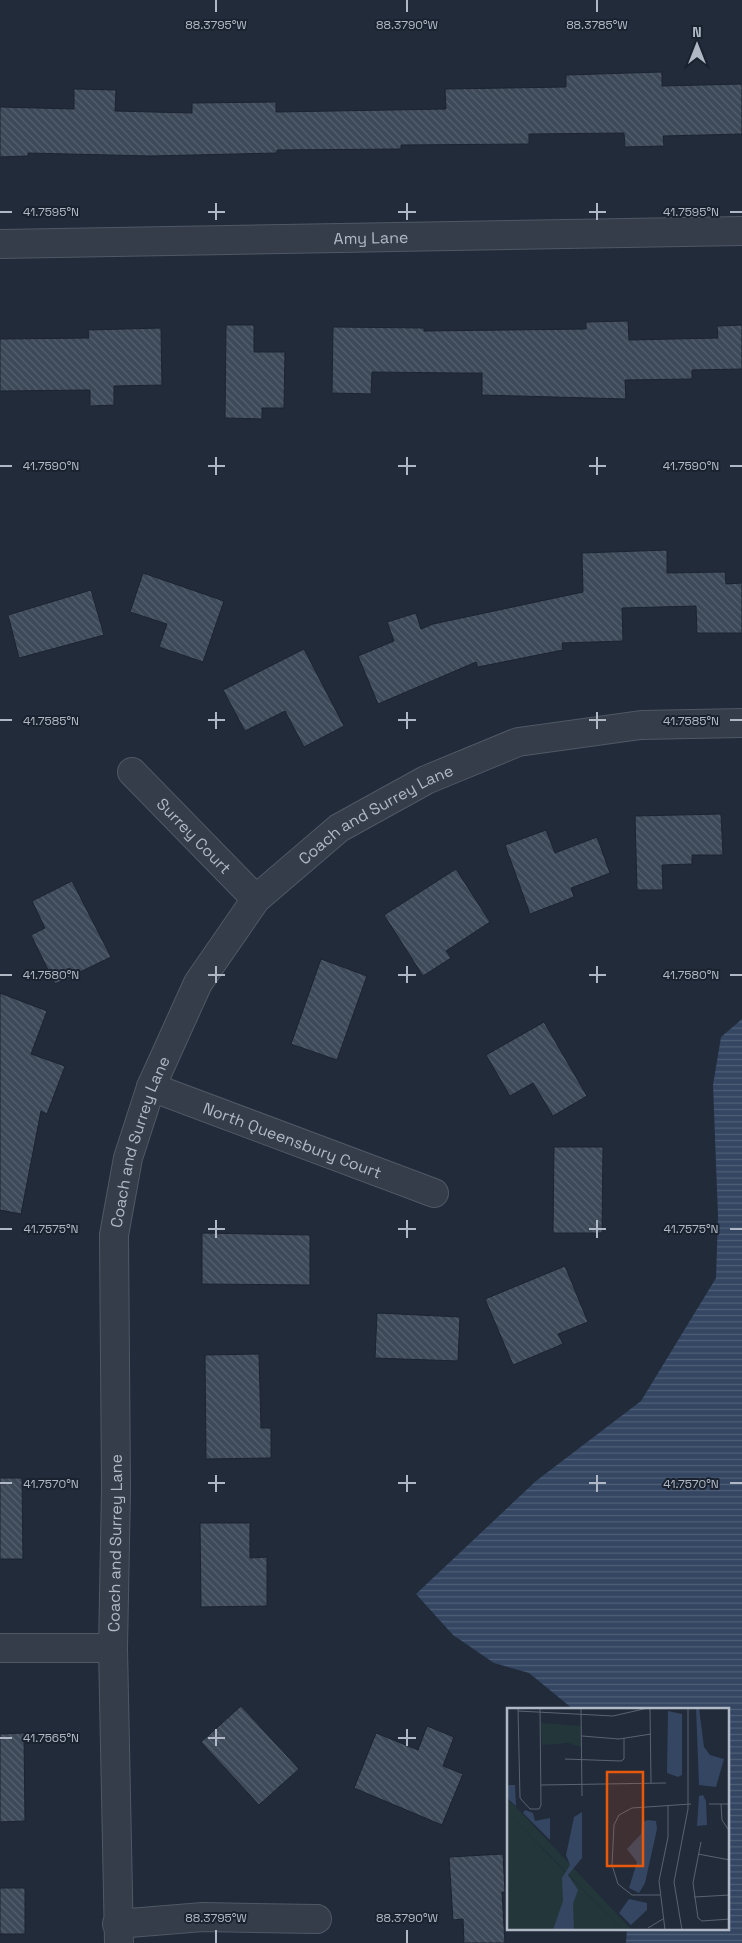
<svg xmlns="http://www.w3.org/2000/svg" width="742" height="1943" viewBox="0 0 742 1943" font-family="'Space Grotesk',sans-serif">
<defs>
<pattern id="water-rules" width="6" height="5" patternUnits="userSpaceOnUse" patternTransform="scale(1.25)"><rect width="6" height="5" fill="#344662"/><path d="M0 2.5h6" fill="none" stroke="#4f5f77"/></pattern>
<pattern id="building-back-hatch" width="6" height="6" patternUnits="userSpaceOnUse" patternTransform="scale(1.25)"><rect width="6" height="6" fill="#3d4959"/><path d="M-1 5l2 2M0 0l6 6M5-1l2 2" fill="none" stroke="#56616f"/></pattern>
</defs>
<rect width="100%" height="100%" fill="#212b3a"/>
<!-- water -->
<polygon fill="url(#water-rules)" points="742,1019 742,1943 626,1943 627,1929 728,1929 728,1709 573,1709 529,1673 494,1663 453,1635 416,1594 536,1481 641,1401 716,1278 718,1216 713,1085 721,1037"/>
<!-- building -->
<g fill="url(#building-back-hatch)" stroke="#1c2431">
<polygon points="662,72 662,86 742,84 742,134 663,136 664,146 625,147 624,133 529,134 529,144 401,145 401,149 277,150 277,153 151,156 28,153 28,156 0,157 0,107 74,109 74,89 116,90 115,111 192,113 192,103 276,102 276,112 446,109 445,89 566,87 566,75"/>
<polygon points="628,321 629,340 718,338 717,326 742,325 742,369 692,370 692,379 625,380 626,399 482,395 482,373 461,373 372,372 371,394 332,393 333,327 424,328 424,331 586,329 586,322"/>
<polygon points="226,325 254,325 254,352 285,352 284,408 262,408 262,419 225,418"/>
<polygon points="161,328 162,385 114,386 114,405 90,406 90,390 0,391 0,339 89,338 88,330"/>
<polygon points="667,550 667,573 725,572 726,584 742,583 742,633 697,633 696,606 622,608 623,641 562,643 563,650 478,667 476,662 378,704 358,656 394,641 387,622 416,613 421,629 433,624 583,592 582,553"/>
<polygon points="143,573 224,601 203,662 159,647 167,624 130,612"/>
<polygon points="91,590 104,635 19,658 8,615"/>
<polygon points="304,649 344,726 304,747 285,711 245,731 223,690"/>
<polygon points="721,814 723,855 692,855 692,864 662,865 663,890 637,890 635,816"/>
<polygon points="546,830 555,853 597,837 610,873 571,888 574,897 530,914 505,845"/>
<polygon points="456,869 490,922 446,951 451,958 423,976 384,915"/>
<polygon points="72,881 111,957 55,984 31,935 45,928 32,901"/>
<polygon points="321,959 367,976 337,1060 291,1044"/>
<polygon points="0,993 47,1011 31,1054 65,1066 47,1114 41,1111 21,1214 0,1210"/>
<polygon points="544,1022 587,1096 553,1116 533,1083 510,1096 486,1055"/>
<polygon points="554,1147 603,1147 602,1233 553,1233"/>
<polygon points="202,1233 310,1235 310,1285 202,1284"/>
<polygon points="565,1266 588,1322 558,1334 563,1344 513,1365 485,1299"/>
<polygon points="377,1313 460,1317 458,1361 375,1358"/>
<polygon points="259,1354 261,1428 271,1428 271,1458 206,1459 205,1355"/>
<polygon points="0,1478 22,1478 23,1559 0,1559"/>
<polygon points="200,1523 250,1523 250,1558 267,1557 267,1606 201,1607"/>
<polygon points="241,1706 299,1769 259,1805 201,1742"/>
<polygon points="427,1726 454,1737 443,1766 463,1774 442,1825 354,1788 376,1733 418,1750"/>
<polygon points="24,1733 25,1821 0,1822 0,1734"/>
<polygon points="503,1854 505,1892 502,1892 505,1943 464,1943 463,1919 453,1920 449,1857"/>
<rect x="0" y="1888" width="25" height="46"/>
</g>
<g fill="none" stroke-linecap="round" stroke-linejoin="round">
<defs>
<g id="minor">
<path id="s1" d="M 0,244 L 742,231"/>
<path id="s2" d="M 132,772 L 256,899"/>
<path id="s3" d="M 151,1087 L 434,1193"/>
<polyline points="0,1648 113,1648"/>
<polyline points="117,1924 203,1917 317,1919"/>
<path id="s4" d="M 119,1943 L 113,1648 L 116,1489 L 114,1235 L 128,1158 L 151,1087 L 198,983 L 256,899 L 339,828 L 426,780 L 518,742 L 641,725 L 742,723"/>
</g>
</defs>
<!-- minor casing -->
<use href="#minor" stroke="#505865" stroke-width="30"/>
<!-- minor -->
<use href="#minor" stroke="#353d4a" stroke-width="28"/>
</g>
<!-- ticks -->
<path fill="none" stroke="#b0b8c6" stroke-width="2" d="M 216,0 L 216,12M 407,0 L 407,12M 597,0 L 597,12M 216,203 L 216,220M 407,203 L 407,220M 597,203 L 597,220M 0,212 L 12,212M 208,212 L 225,212M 398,212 L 416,212M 589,212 L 606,212M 730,212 L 742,212M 216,457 L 216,475M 407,457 L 407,475M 597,457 L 597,475M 0,466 L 12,466M 208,466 L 225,466M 398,466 L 416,466M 589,466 L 606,466M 730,466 L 742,466M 216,712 L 216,729M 407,712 L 407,729M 597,712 L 597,729M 0,720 L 12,720M 208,720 L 225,720M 398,720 L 416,720M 589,720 L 606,720M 730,720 L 742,720M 216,966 L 216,983M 407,966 L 407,983M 597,966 L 597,983M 0,975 L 12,975M 208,975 L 225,975M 398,975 L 416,975M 589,975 L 606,975M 730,975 L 742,975M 216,1220 L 216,1238M 407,1220 L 407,1238M 597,1220 L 597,1238M 0,1229 L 12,1229M 208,1229 L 225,1229M 398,1229 L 416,1229M 589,1229 L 606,1229M 730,1229 L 742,1229M 216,1475 L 216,1492M 407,1475 L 407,1492M 597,1475 L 597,1492M 0,1483 L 12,1483M 208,1483 L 225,1483M 398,1483 L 416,1483M 589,1483 L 606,1483M 730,1483 L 742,1483M 216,1729 L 216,1746M 407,1729 L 407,1746M 0,1738 L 12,1738M 208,1738 L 225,1738M 398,1738 L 416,1738M 216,1930 L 216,1943M 407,1930 L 407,1943"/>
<g text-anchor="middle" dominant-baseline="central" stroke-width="4" stroke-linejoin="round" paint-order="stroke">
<!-- street labels -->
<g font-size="16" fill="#b0b8c6" stroke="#1a222f">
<text stroke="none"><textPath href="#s1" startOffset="371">Amy Lane</textPath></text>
<text stroke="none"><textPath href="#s4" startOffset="1225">Coach and Surrey Lane</textPath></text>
<text stroke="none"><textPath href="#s2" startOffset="89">Surrey Court</textPath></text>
<text stroke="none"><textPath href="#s3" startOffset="151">North Queensbury Court</textPath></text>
<text stroke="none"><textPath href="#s4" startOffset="805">Coach and Surrey Lane</textPath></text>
<text stroke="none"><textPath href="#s4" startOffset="400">Coach and Surrey Lane</textPath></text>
</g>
</g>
<!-- overview -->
<g transform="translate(507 1708)">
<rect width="222" height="222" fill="#212b3a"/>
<path d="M 0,91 L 8,98 L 125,222 L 116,222 L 0,104 Z" fill="#23373b"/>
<path d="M 34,15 L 74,18 L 74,39 L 61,35 L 35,37 ZM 0,104 L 57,163 L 116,222 L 0,222 Z" fill="#23373b"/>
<path d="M 189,0 L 192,0 L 197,39 L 203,47 L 217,51 L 209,79 L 192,77 ZM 161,3 L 175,6 L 175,67 L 171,69 L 160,65 ZM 0,77 L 8,77 L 9,98 L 0,90 ZM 196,87 L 199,93 L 200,117 L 190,118 L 192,88 ZM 18,102 L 26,105 L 28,113 L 43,110 L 43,132 L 16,105 ZM 75,104 L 75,150 L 61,167 L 71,182 L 66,196 L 67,222 L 46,222 L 56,193 L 55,170 L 63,157 L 59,147 L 67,109 ZM 141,112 L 149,113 L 150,121 L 138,175 L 132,185 L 122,180 L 130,154 L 120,141 L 134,126 L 135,114 ZM 122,191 L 140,195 L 140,202 L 124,217 L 112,205 Z" fill="#344662"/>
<path fill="none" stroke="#5a6372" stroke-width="1" d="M 11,0 L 13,90 L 23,101 L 32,101 L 34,97 L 33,0M 74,0 L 75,88M 143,0 L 144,75M 11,3 L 106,8 L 141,0M 75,28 L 112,31 L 144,26M 58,51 L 114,53 L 117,51 L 117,30M 34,77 L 159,75M 202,96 L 223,96M 214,96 L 215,112 L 223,124M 194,134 L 186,175 L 191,210 L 195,213 L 223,211M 191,146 L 223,152M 153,187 L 125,187 L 111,176 L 105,157 L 107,117 L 112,107 L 125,100 L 184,96M 187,189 L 223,187M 141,220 L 156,211M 158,222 L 152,173 L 161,129 L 161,98M 175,222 L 167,174 L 181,101 L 181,0"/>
<path fill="#e8590c" fill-opacity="0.15" stroke="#e8590c" stroke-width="2.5" d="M 100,64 L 136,64 L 136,158 L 100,158 Z"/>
<rect width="222" height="222" fill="none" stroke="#b0b8c6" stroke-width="2.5"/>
</g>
<g font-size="12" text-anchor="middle" fill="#b0b8c6" stroke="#1a222f" stroke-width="4" stroke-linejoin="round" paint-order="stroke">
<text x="216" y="29">88.3795°W</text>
<text x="407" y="29">88.3790°W</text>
<text x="597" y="29">88.3785°W</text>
<text x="51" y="216">41.7595°N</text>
<text x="691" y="216">41.7595°N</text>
<text x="51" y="470">41.7590°N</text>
<text x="691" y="470">41.7590°N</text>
<text x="51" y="725">41.7585°N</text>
<text x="691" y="725">41.7585°N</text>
<text x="51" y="979">41.7580°N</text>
<text x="691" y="979">41.7580°N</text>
<text x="51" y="1233">41.7575°N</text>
<text x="691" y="1233">41.7575°N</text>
<text x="51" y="1488">41.7570°N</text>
<text x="691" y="1488">41.7570°N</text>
<text x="51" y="1742">41.7565°N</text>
<text x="216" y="1922">88.3795°W</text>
<text x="407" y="1922">88.3790°W</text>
</g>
<!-- north arrow -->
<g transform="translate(697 45)" stroke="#1a222f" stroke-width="4" paint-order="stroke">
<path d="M0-4L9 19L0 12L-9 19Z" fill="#b0b8c6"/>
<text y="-8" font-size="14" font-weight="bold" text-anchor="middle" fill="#b0b8c6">N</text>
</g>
</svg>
